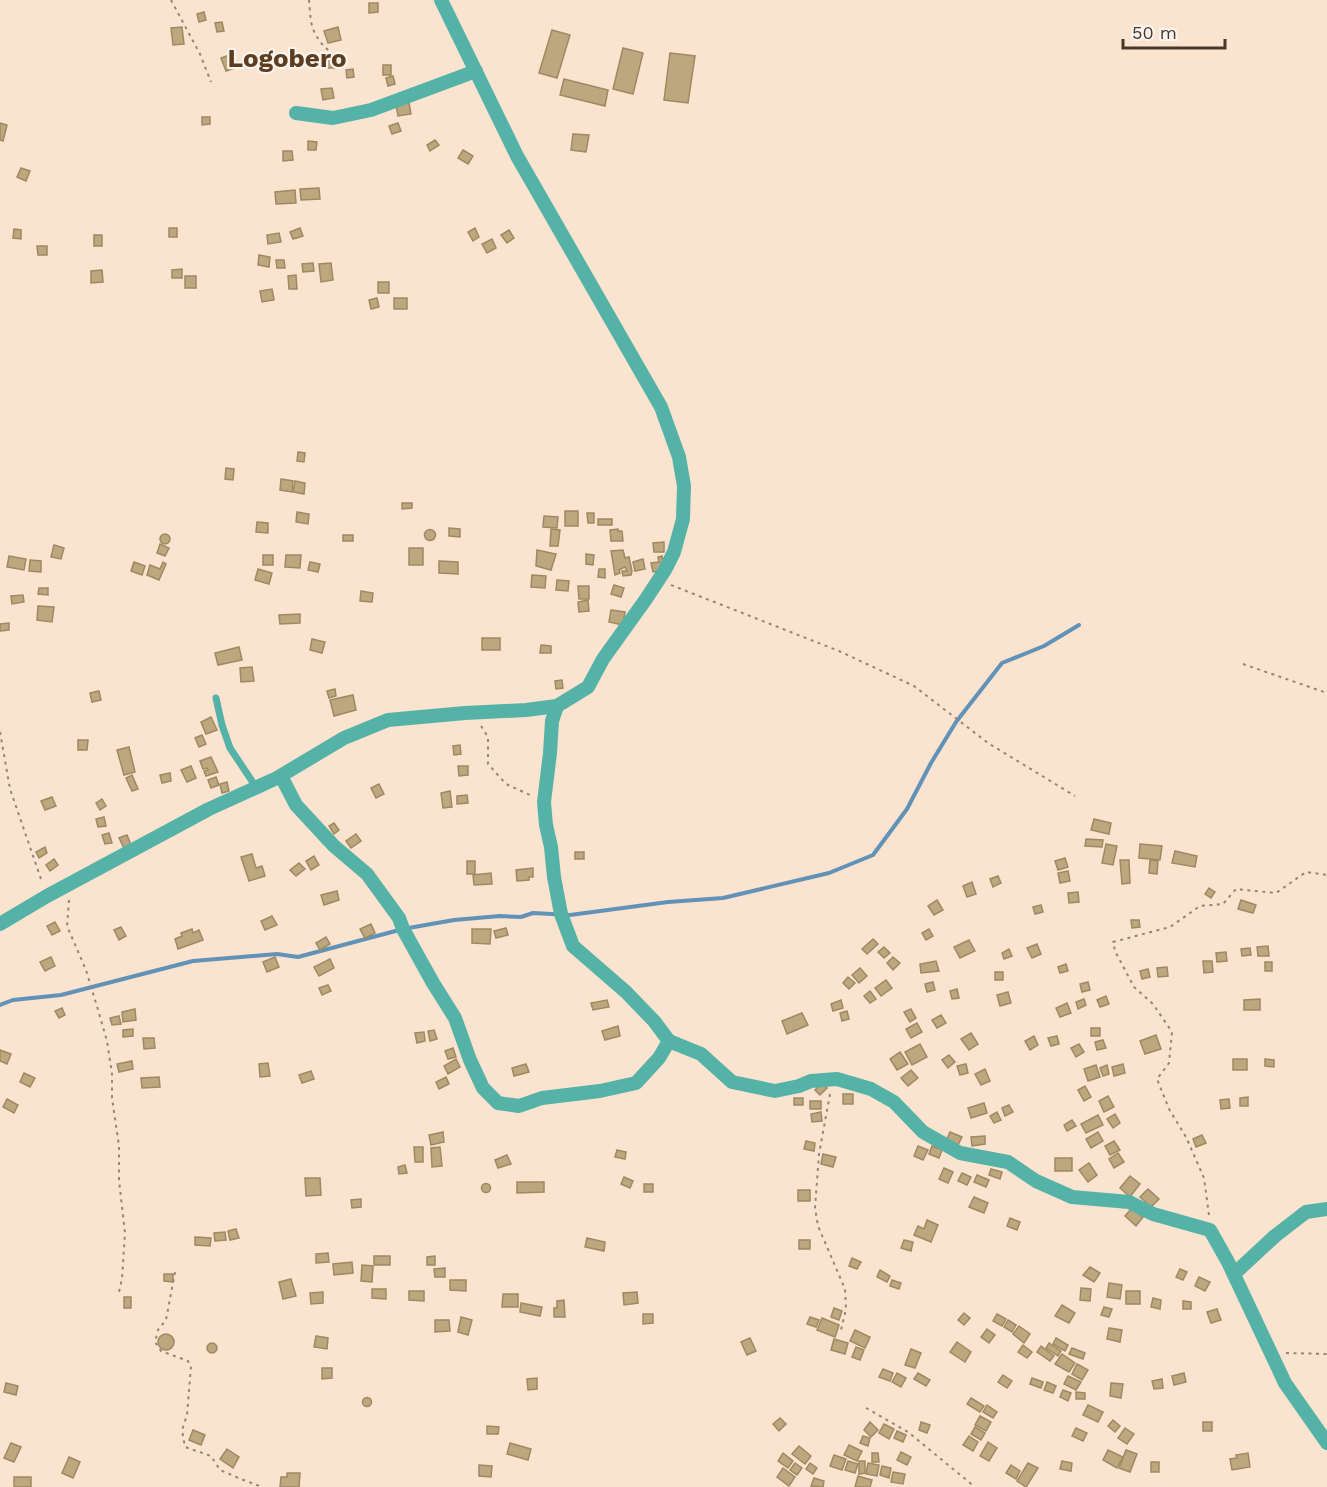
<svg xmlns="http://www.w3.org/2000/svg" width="1327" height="1487" viewBox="0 0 1327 1487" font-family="'Work Sans',sans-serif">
<rect width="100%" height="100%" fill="#fae3cf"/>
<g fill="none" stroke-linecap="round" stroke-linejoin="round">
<!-- stream -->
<polyline stroke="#6192b8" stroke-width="4" points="0,1005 13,1000 61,995 193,961 277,954 298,957 403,929 454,920 500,916 521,917 533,913 570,915 668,902 723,898 829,873 873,855 907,809 931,763 956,722 1002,663 1044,646 1079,625"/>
</g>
<!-- building -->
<g fill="#bda77e" stroke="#9e8961" stroke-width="1.5">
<polygon points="369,3 378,3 378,12 369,13"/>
<polygon points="204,12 206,20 199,22 197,14"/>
<polygon points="222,22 224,31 217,32 215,23"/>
<polygon points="182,27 184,44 173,45 171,28"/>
<polygon points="338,27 341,40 328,43 324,31"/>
<polygon points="552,30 570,35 557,78 539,73"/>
<polygon points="623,48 643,53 633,94 613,89"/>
<polygon points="670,53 695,56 688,103 664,100"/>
<polygon points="233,54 238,67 226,71 221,58"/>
<rect x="328" y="61" width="10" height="7"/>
<rect x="383" y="65" width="8" height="10"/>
<polygon points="353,69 354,77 347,78 346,70"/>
<polygon points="393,76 395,84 388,86 386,78"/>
<polygon points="564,79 608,90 605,106 560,95"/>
<polygon points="332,88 334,98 323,100 321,89"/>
<polygon points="409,103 411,114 398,116 396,105"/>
<polygon points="202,117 210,117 210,124 202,125"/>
<polygon points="0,123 7,125 3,141 0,140"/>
<polygon points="398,123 401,131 392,134 389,126"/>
<polygon points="573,134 589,135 586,152 571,150"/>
<polygon points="435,140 439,145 430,151 427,145"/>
<polygon points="308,141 317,142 316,150 308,150"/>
<polygon points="463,150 473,156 468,164 458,158"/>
<polygon points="283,151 292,151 293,160 283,161"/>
<polygon points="21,168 30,171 26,181 17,177"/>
<polygon points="319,188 320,199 301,200 300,189"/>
<polygon points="295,190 296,203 276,204 275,192"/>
<rect x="169" y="228" width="8" height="9"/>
<polygon points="300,228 303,236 293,239 290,232"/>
<polygon points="475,228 479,237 473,241 468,232"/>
<polygon points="14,229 21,230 21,239 13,238"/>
<polygon points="509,230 514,238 507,243 501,235"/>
<polygon points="279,233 281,242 268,244 267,235"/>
<rect x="94" y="235" width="8" height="11"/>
<polygon points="492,239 496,248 487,253 482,244"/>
<polygon points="37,246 47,246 47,255 38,255"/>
<polygon points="259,255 270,257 269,267 258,265"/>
<polygon points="276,260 284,260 285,268 277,268"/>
<polygon points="313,263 314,271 303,272 302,264"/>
<polygon points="331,263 333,280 321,282 319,264"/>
<polygon points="182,269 182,278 172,278 172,270"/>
<polygon points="102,270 103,282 91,283 91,271"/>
<polygon points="296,275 297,289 289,289 288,276"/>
<rect x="185" y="276" width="11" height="12"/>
<rect x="378" y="282" width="11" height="11"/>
<polygon points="272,289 274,300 262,302 260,291"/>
<polygon points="377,298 379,307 371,309 369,300"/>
<rect x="394" y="298" width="13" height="11"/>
<polygon points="298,452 305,453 304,462 297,461"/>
<polygon points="226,468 234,469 233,480 225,479"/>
<polygon points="281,479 293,481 292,492 280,490"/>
<polygon points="295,481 305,483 304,494 293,492"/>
<polygon points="402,503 412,503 412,508 402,509"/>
<rect x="565" y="511" width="13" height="15"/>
<polygon points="297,512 309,514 308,524 296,522"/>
<polygon points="587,513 594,513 594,523 588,523"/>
<polygon points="544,516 558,517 557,528 543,527"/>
<rect x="598" y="519" width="14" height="6"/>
<polygon points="257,522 268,523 268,533 256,532"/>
<polygon points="449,528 460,529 460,537 449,536"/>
<polygon points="551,529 560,530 558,546 550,546"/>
<polygon points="618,529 618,531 622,531 623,541 611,541 610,530"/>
<circle cx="430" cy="535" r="5.5"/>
<circle cx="165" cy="539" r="5"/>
<rect x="343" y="535" width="10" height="6"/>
<polygon points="664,542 664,552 654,552 653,543"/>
<polygon points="160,544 169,548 165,556 157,553"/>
<polygon points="54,545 64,548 61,559 51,557"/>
<rect x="409" y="548" width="14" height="17"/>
<polygon points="537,550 556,554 551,570 536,566"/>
<polygon points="623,550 625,558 629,557 632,571 631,575 623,576 622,571 627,571 625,567 619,570 620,573 615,575 611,551"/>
<polygon points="586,554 594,555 593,565 586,564"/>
<rect x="263" y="555" width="10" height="10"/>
<polygon points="286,555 301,555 300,568 285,567"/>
<polygon points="9,556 26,559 24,570 7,567"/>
<polygon points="662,556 665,570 653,572 651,563 659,562 658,557"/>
<polygon points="643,559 645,569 635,571 633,562"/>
<polygon points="30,560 41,561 41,572 29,571"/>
<polygon points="439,561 458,562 458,574 439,573"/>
<polygon points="134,562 145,566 142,575 131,571"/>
<polygon points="163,562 166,564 159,580 147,575 150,565 160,569"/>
<polygon points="310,562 320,564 318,572 308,570"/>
<polygon points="258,569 272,573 269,584 255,580"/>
<polygon points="599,569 605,569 605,578 598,577"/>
<polygon points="532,575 546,576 545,588 531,587"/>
<polygon points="557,580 569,581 568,591 556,590"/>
<polygon points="614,585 624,588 621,597 611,594"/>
<polygon points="578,586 589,586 589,599 579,599"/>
<polygon points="39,588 48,588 48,595 38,594"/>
<polygon points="361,591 373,593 372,602 360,601"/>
<polygon points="23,595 24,602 12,604 11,596"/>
<polygon points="588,600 589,611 579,612 578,602"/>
<polygon points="38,606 54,607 52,622 37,620"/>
<polygon points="611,610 625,612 623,625 609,622"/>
<polygon points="300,614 300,623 280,624 279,615"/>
<polygon points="9,623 9,630 0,631 0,624"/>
<rect x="482" y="638" width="18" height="12"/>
<polygon points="312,639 325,642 322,653 310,650"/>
<polygon points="541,645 551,646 551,653 540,653"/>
<polygon points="239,647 242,660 218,665 215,653"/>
<polygon points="252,667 254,681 241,682 240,668"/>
<polygon points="562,680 563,688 556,689 555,681"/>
<polygon points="335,689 336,696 329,698 327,691"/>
<polygon points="99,691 101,700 92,702 90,693"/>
<polygon points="353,695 356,710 334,716 330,700"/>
<polygon points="211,717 217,730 206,734 201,722"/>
<polygon points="202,735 206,744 199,747 195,738"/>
<polygon points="78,740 88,740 87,750 78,750"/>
<polygon points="460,745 461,754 454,755 453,746"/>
<polygon points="129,747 135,772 124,775 117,750"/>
<polygon points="211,757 218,772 206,776 204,771 208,770 207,768 203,769 200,761"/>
<polygon points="191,766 196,778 187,782 181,770"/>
<polygon points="458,766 468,766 468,775 459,776"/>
<polygon points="170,773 171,781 162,783 160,775"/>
<polygon points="132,775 138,789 132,791 126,778"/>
<polygon points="216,777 219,785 211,788 208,780"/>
<polygon points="227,782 229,791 222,793 220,784"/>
<polygon points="379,784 384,794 376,798 371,788"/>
<polygon points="450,791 452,807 443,808 441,793"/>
<polygon points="467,795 468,803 457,804 457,796"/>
<polygon points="52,797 56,806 45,810 41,801"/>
<polygon points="102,799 106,806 100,810 96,803"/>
<polygon points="104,817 106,826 98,827 96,819"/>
<polygon points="1094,819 1111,823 1109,834 1091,830"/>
<polygon points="334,823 339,830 334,834 329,826"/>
<polygon points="109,833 112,843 105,844 102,835"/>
<polygon points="356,834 361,841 351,848 346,841"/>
<polygon points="127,835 131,845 124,848 119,838"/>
<polygon points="1086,839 1103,840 1102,847 1085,846"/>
<polygon points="1106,844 1117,846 1113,865 1102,863"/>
<polygon points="1140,844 1162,846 1160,860 1139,858"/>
<polygon points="45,847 47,853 39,858 36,852"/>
<polygon points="1175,851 1197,856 1195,867 1172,863"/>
<rect x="575" y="852" width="9" height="7"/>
<polygon points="252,854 256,868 262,866 265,876 249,881 241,857"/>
<polygon points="314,856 319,865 311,870 306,861"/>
<polygon points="1065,858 1068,867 1058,870 1055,861"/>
<polygon points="54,859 58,865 50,871 46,865"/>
<polygon points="1120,860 1129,860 1130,883 1122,884"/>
<polygon points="1150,860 1158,861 1157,874 1149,873"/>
<rect x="467" y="861" width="8" height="13"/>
<polygon points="299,863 305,869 296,876 290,870"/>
<polygon points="533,868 533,877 529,877 529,880 517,881 516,870"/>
<polygon points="1068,871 1070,881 1060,883 1058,873"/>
<polygon points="491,873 492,884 474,885 473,875"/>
<polygon points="998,876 1001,883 993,887 990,879"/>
<polygon points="972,882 976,894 967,897 963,886"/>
<polygon points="1209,888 1215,892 1211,898 1205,894"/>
<polygon points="337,891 339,900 324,905 321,895"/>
<polygon points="1078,892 1079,902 1069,903 1068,893"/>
<polygon points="937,900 943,910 934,915 928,906"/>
<polygon points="1241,900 1256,905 1253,913 1238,909"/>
<polygon points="1041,905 1043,912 1035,914 1033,907"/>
<polygon points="272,916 277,925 265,930 261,921"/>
<polygon points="1131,920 1139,920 1140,927 1132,928"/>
<polygon points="55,922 60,931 52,935 47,926"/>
<polygon points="371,924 375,933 365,938 360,929"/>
<polygon points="121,927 126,936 119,940 114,930"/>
<polygon points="506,928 508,935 496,938 494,931"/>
<polygon points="192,929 193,933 199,930 203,940 178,949 175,939 182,936 181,933"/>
<polygon points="472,929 491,929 490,944 472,943"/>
<polygon points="929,929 933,936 926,940 922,933"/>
<polygon points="326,937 330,944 320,950 316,943"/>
<polygon points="873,939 878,944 867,954 862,949"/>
<polygon points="969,940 975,951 960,958 954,947"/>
<polygon points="1037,944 1041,954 1032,958 1027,948"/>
<polygon points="1268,946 1269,956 1258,956 1257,947"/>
<polygon points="884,947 890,953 884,958 878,952"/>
<polygon points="1250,948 1251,955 1242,956 1241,949"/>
<polygon points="1009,949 1012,956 1004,959 1002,953"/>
<polygon points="1226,952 1227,961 1217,962 1216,953"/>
<polygon points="51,957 55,966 45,971 40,962"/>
<polygon points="275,957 279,967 267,972 263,962"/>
<polygon points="893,957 900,963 893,970 887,963"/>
<polygon points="330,959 334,968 319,976 314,967"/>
<polygon points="936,961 939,971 921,973 920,964"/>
<polygon points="1203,961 1212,961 1213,972 1204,973"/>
<rect x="1265" y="962" width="7" height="9"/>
<polygon points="1066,964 1068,971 1060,973 1058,967"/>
<polygon points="1167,967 1168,976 1158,977 1157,968"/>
<polygon points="860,968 867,976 859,983 852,975"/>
<polygon points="1148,969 1150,977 1142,979 1140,971"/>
<rect x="995" y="972" width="8" height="8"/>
<polygon points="848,977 855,983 849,989 843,983"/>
<polygon points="886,980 892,988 881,996 875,988"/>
<polygon points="933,982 935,990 927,992 925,984"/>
<polygon points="1088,982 1090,990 1082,992 1080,984"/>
<polygon points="328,985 331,991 322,995 319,988"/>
<polygon points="957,989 959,998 952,999 950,991"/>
<polygon points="870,991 876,999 870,1003 864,996"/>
<polygon points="1008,992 1011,1003 1000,1006 997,995"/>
<polygon points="1106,996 1109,1004 1100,1007 1097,1000"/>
<polygon points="1084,999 1086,1005 1078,1009 1076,1002"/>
<polygon points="1260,999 1260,1010 1244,1010 1244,1000"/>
<polygon points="607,1000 609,1007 593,1010 591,1003"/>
<polygon points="841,1000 843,1008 833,1011 831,1004"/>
<polygon points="1067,1003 1071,1013 1060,1017 1056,1008"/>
<polygon points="62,1008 65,1015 59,1018 55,1011"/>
<polygon points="135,1009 136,1020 123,1022 122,1012"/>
<polygon points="911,1009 916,1018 910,1022 904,1012"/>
<polygon points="847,1011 849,1019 842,1021 840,1013"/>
<polygon points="802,1013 808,1025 787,1034 782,1021"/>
<polygon points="941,1015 946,1023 937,1028 932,1020"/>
<polygon points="119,1016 121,1024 112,1025 110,1018"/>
<polygon points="917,1023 922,1032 911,1038 906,1029"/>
<polygon points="618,1026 620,1036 605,1040 602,1031"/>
<rect x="1091" y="1028" width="9" height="8"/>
<polygon points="133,1029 133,1036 123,1037 123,1030"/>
<polygon points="434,1030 437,1039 430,1041 428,1031"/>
<polygon points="424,1032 425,1041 417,1043 415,1033"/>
<polygon points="971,1033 978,1044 969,1050 961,1039"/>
<polygon points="1156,1035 1161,1049 1145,1054 1140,1041"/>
<polygon points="1034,1036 1038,1045 1030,1050 1025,1041"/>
<polygon points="1057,1036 1059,1044 1051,1046 1048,1038"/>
<polygon points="143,1038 154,1038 155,1048 144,1049"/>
<polygon points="1103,1040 1106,1048 1097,1050 1095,1042"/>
<polygon points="920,1044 927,1057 912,1065 905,1052"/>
<polygon points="1079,1044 1084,1052 1076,1057 1071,1048"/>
<polygon points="453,1048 456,1057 448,1059 445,1051"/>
<polygon points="0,1050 11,1054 7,1064 0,1061"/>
<polygon points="900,1052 908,1064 897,1070 890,1059"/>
<polygon points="949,1055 955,1062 948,1068 942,1060"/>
<polygon points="456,1059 460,1067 448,1074 444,1066"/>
<rect x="1233" y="1059" width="14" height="11"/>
<polygon points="1265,1059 1274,1060 1274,1067 1265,1066"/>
<polygon points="132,1061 133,1069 119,1072 117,1064"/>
<polygon points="268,1063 270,1076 260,1077 259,1064"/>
<polygon points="526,1064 529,1072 514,1076 512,1068"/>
<polygon points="966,1064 968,1073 960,1075 957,1066"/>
<polygon points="1123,1064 1125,1073 1114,1076 1112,1067"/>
<polygon points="1096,1065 1100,1077 1088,1081 1084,1069"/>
<polygon points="1107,1065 1109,1074 1103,1076 1100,1068"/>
<polygon points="985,1069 990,1081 981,1085 975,1074"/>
<polygon points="911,1070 918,1078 908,1086 901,1078"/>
<polygon points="311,1071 314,1079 302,1083 299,1075"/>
<polygon points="24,1073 35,1078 30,1087 20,1082"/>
<polygon points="159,1077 160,1087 142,1088 141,1078"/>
<polygon points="446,1077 449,1084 439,1089 436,1082"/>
<polygon points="822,1083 827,1088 820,1095 815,1090"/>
<polygon points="1085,1086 1091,1097 1084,1101 1078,1090"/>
<rect x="843" y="1094" width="10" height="10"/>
<polygon points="1108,1096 1114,1107 1104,1112 1099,1101"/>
<polygon points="1248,1097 1248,1106 1240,1106 1240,1098"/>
<rect x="794" y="1098" width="9" height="7"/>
<polygon points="7,1099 18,1105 14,1113 3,1107"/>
<polygon points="1229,1099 1230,1108 1221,1109 1220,1100"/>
<rect x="810" y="1101" width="11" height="8"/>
<polygon points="984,1103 987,1113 971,1118 968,1108"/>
<polygon points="1009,1105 1013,1112 1005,1116 1002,1108"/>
<polygon points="821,1112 822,1121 812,1122 811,1114"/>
<polygon points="997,1112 1001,1120 994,1123 990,1116"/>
<polygon points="1115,1114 1120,1123 1113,1128 1107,1119"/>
<polygon points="1098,1115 1103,1125 1086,1133 1081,1124"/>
<polygon points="1072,1120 1076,1126 1067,1131 1064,1125"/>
<polygon points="443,1132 444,1142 431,1145 429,1135"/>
<polygon points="950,1132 962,1137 958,1145 947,1139"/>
<polygon points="1098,1132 1103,1141 1091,1148 1086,1139"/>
<polygon points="1202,1135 1206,1143 1196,1147 1193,1139"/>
<polygon points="985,1136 985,1144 972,1146 971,1137"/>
<polygon points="806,1141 815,1143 814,1151 804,1149"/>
<polygon points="1114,1141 1120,1150 1110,1155 1105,1146"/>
<polygon points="918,1146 928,1150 923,1160 914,1156"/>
<polygon points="932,1146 942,1150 939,1158 929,1154"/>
<polygon points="414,1147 423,1147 423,1162 415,1162"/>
<polygon points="440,1147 442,1166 432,1167 431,1148"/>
<polygon points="617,1150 626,1152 625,1159 615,1157"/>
<polygon points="1118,1153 1124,1162 1114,1168 1109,1159"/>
<polygon points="823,1154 836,1157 833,1167 821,1164"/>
<polygon points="507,1155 511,1164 498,1168 495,1160"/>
<rect x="1055" y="1158" width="17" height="13"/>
<polygon points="1089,1163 1097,1175 1088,1182 1079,1170"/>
<polygon points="405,1165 407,1173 399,1174 398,1167"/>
<polygon points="944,1168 953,1172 948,1183 939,1179"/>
<polygon points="991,1169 1002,1172 1000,1179 989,1175"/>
<polygon points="962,1173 971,1177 967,1185 958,1181"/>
<polygon points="977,1175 989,1180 986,1187 974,1182"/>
<polygon points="1130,1176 1140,1184 1130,1197 1120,1188"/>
<polygon points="624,1177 633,1181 630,1188 621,1184"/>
<polygon points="305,1178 320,1178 321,1195 306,1196"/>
<polygon points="517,1182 544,1182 544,1192 517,1193"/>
<circle cx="486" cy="1188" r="4.5"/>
<rect x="644" y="1184" width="9" height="8"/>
<polygon points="1148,1189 1159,1199 1151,1207 1140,1197"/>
<rect x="798" y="1190" width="12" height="11"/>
<polygon points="974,1197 988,1203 984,1213 969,1207"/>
<polygon points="361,1199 361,1207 352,1208 351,1200"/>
<polygon points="1132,1208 1143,1217 1136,1226 1125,1216"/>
<polygon points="1010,1218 1020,1222 1017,1230 1007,1226"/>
<polygon points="927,1220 938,1225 931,1242 914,1235 918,1226 924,1229"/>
<polygon points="236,1229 239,1238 230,1240 228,1231"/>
<polygon points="225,1232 226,1240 215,1241 214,1233"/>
<polygon points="195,1237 211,1238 210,1246 195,1245"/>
<polygon points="587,1238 605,1242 604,1251 585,1247"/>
<rect x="799" y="1240" width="11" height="9"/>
<polygon points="904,1240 913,1242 911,1251 901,1248"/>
<polygon points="328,1253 329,1262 316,1263 316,1254"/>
<rect x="374" y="1256" width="16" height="9"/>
<polygon points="435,1256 435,1265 427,1265 427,1257"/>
<polygon points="852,1258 861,1262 857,1269 849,1266"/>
<polygon points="352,1262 353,1273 334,1275 333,1264"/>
<polygon points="362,1265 373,1266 372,1282 361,1281"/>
<polygon points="1090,1267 1100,1273 1094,1282 1083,1275"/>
<polygon points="445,1268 445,1277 435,1277 434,1269"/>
<polygon points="1180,1269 1187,1272 1183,1280 1176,1277"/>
<polygon points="880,1270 890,1276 887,1282 877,1277"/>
<polygon points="164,1274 173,1274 173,1282 164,1281"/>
<polygon points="1199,1277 1210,1282 1205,1291 1195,1286"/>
<polygon points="291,1279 296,1296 283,1299 279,1282"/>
<polygon points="450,1280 466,1280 466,1291 450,1290"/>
<polygon points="892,1280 901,1283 899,1289 890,1286"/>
<polygon points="1109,1283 1122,1285 1120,1299 1107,1297"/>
<polygon points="1081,1288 1091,1289 1090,1301 1080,1300"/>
<polygon points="372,1289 386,1289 386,1299 372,1298"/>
<polygon points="409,1291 424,1291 424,1301 409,1300"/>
<rect x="1126" y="1291" width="14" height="13"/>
<polygon points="323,1292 323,1303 311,1304 310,1293"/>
<polygon points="637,1292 638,1303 624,1305 623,1293"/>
<polygon points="503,1294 518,1294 518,1307 502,1307"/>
<rect x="124" y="1297" width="7" height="11"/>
<polygon points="1153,1298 1161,1300 1160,1309 1151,1307"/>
<polygon points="564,1300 565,1317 554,1317 554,1308 557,1308 557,1301"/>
<polygon points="1183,1301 1191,1302 1191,1309 1183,1309"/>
<polygon points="521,1303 542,1307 540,1316 520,1312"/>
<polygon points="1062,1305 1075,1313 1069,1323 1055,1316"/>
<polygon points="1104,1307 1112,1309 1109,1317 1101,1315"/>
<polygon points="834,1308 842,1311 839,1320 831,1317"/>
<polygon points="1217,1309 1221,1320 1211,1323 1207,1312"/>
<polygon points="964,1313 970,1318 964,1325 958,1320"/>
<polygon points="643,1314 653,1314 653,1323 643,1324"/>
<polygon points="997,1314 1006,1319 1002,1326 993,1321"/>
<polygon points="461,1317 472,1320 468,1335 458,1332"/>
<polygon points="810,1317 819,1320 816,1327 807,1324"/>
<polygon points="822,1318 839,1325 835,1337 817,1330"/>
<polygon points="435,1320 449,1320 450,1331 435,1332"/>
<polygon points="1008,1320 1016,1325 1012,1332 1004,1327"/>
<polygon points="1019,1326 1030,1334 1024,1343 1013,1334"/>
<polygon points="1109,1328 1122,1330 1120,1342 1107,1339"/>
<polygon points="987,1329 995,1335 989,1343 981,1337"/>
<polygon points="855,1330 870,1337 865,1348 850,1341"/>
<circle cx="166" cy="1342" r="8"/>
<polygon points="316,1336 328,1338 327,1349 314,1347"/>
<polygon points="750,1338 756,1351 747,1355 741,1342"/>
<polygon points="1056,1338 1068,1345 1065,1351 1053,1344"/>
<polygon points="834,1339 848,1343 845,1354 831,1350"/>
<polygon points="957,1342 971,1352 965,1362 950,1352"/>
<circle cx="212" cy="1348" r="5"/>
<polygon points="1049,1343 1061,1351 1058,1356 1046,1348"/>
<polygon points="1023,1345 1032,1352 1027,1358 1018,1352"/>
<polygon points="1041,1346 1054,1356 1050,1361 1037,1352"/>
<polygon points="856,1347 864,1350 860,1360 852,1357"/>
<polygon points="1072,1348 1085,1353 1083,1359 1069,1354"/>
<polygon points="911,1349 921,1353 915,1368 905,1365"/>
<polygon points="1062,1354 1075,1363 1069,1372 1055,1364"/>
<polygon points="1077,1364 1088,1370 1082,1380 1072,1374"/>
<polygon points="322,1368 332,1368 332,1378 322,1379"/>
<polygon points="883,1369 893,1373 890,1381 879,1377"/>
<polygon points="897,1373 906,1378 901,1387 892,1382"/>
<polygon points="918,1373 930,1380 926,1386 914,1379"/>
<polygon points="1184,1373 1186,1382 1174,1385 1172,1376"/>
<polygon points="1003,1375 1012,1381 1007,1388 998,1382"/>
<polygon points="1068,1376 1081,1382 1076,1390 1064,1384"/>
<polygon points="537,1378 537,1389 528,1390 527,1379"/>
<polygon points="1032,1378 1043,1382 1041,1388 1030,1384"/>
<polygon points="1162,1379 1163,1388 1154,1389 1152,1381"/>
<polygon points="1047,1382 1056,1386 1053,1393 1044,1390"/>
<polygon points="6,1383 18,1386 16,1395 4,1392"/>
<polygon points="1111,1383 1123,1384 1121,1398 1110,1396"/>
<polygon points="1063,1390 1071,1393 1068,1401 1060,1397"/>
<polygon points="1076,1392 1085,1393 1085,1399 1076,1399"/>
<circle cx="367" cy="1402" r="4.5"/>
<polygon points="971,1398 984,1406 980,1412 967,1404"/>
<polygon points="987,1405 997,1412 993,1418 983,1412"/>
<polygon points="1088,1405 1103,1412 1098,1422 1083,1415"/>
<polygon points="980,1416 991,1422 986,1431 975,1425"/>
<polygon points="780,1418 786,1424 779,1431 773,1424"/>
<polygon points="1113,1420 1120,1426 1115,1432 1108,1426"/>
<polygon points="870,1422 878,1430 871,1437 864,1430"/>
<polygon points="921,1422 930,1425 927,1433 919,1430"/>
<rect x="1203" y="1422" width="9" height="9"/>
<polygon points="884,1424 894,1429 889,1439 879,1433"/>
<polygon points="487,1426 499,1427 498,1434 487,1434"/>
<polygon points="975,1427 985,1433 981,1440 971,1434"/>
<polygon points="1076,1428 1087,1433 1083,1441 1072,1436"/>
<polygon points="1125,1428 1134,1434 1127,1444 1118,1438"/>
<polygon points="193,1430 205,1435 201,1445 189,1440"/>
<polygon points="897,1431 906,1435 903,1442 894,1438"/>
<polygon points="863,1436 870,1438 868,1446 860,1443"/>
<polygon points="969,1436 978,1442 973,1451 963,1445"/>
<polygon points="988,1442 997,1448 989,1461 980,1456"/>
<polygon points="11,1443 21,1447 14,1462 4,1458"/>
<polygon points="510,1443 531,1449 528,1460 507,1454"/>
<polygon points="849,1445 862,1451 857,1461 844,1455"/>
<polygon points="799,1446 811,1456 805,1464 792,1454"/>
<polygon points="227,1449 239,1457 233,1468 220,1459"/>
<polygon points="1108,1450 1123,1457 1117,1468 1103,1460"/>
<polygon points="1126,1450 1137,1454 1130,1472 1119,1468"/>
<polygon points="901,1452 911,1457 907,1465 897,1460"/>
<polygon points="783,1453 793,1461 788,1468 778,1461"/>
<polygon points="872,1453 878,1453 879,1462 872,1462"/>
<polygon points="1248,1453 1250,1467 1232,1470 1230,1459 1237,1458 1236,1455"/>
<polygon points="834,1455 846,1459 842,1470 830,1466"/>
<polygon points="69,1457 80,1462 73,1478 62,1473"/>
<polygon points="848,1461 858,1464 855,1473 845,1470"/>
<polygon points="859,1461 865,1461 865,1473 859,1474"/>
<polygon points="1062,1461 1072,1463 1071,1471 1060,1469"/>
<rect x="1151" y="1462" width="8" height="10"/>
<polygon points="795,1463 802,1468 797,1475 790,1470"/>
<polygon points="810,1463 817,1468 813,1474 806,1469"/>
<polygon points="868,1463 879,1465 877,1476 866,1474"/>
<polygon points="1028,1463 1038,1468 1026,1487 1017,1481"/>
<polygon points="479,1465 492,1466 491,1477 479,1476"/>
<polygon points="1011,1465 1020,1471 1016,1479 1006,1473"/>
<polygon points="882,1466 891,1468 889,1478 880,1475"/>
<polygon points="783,1468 795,1477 789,1486 777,1477"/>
<polygon points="893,1472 905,1474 903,1484 891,1482"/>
<polygon points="287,1473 300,1473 299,1487 280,1487 281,1477 287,1477"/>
<polygon points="858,1476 872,1480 870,1487 855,1487"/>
<rect x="14" y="1477" width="17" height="10"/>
<polygon points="814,1478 824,1481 823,1487 811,1486"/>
</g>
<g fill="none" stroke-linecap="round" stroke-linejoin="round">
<!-- path -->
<g stroke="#988575" stroke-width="2" stroke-dasharray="3 4.5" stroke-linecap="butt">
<polyline points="171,0 200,54 211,82"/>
<path d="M 309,0 C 310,9 310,21 313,29 C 320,46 333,55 347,63"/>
<polyline points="671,585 839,651 914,686 988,743 1075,796"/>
<polyline points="1243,664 1327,693"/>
<polyline points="481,726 488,737 488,764 506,784 532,796"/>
<polyline points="0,732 10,789 42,882"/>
<polyline points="69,900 67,926 86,970 99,1013 107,1041 112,1074 112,1098 119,1146 119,1180 125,1233 122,1279 118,1296"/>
<polyline points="830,1094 819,1154 815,1208 818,1226 845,1289 846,1309 841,1330"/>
<polyline points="1209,1215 1204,1178 1186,1137 1169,1109 1157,1079 1169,1063 1172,1032 1153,1004 1134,987 1115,951 1113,942 1170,927 1200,906 1223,904 1236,889 1276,893 1306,872 1327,875"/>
<polyline points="175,1272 166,1320 158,1330 155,1342 161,1351 188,1361 191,1366 187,1415 182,1430 185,1447 211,1456 220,1470 241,1479 262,1487"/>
<polyline points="1286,1353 1327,1354"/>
<polyline points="866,1408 908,1432 975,1487"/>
</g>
<!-- lane -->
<polyline stroke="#54b3a6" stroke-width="7" points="216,698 222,725 230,748 256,787"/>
<!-- street -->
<g stroke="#54b3a6" stroke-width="14">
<polyline points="296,113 333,118 371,110 476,71"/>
<polyline points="557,706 552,721 550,753 544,802 546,825 551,847 554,877 561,914 573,946 626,992 654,1021 669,1041 701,1054 732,1082 775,1091 799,1086 811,1081 837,1079 871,1089 894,1102 923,1132 960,1153 1008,1162 1036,1181 1072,1197 1129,1202 1153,1214 1210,1230 1228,1262 1285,1383 1327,1443"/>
<polyline points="281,776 296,805 334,846 367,874 399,918 403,929 433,983 455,1018 470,1060 483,1088 498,1103 519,1106 542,1098 600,1091 636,1083 659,1058 669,1041"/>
<polyline points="0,924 47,896 209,809 277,778 344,738 388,720 465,713 526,710 557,706 588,687 603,659 646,599 665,570 674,552 683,519 684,486 679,457 661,407 517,156 441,0"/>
<polyline points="1234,1274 1275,1236 1306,1212 1327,1209"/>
</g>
</g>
<g text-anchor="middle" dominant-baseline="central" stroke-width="4.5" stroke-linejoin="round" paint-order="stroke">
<!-- district labels -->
<g font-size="26" font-weight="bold" fill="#5c3d20" stroke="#fbf3ed">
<text x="287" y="58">Logobero</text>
</g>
</g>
<!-- scale -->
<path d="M1123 39v9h102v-9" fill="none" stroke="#47382b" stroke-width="3"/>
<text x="1132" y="39" font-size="18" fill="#47382b" stroke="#fbf3ed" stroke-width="4.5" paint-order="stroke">50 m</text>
</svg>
